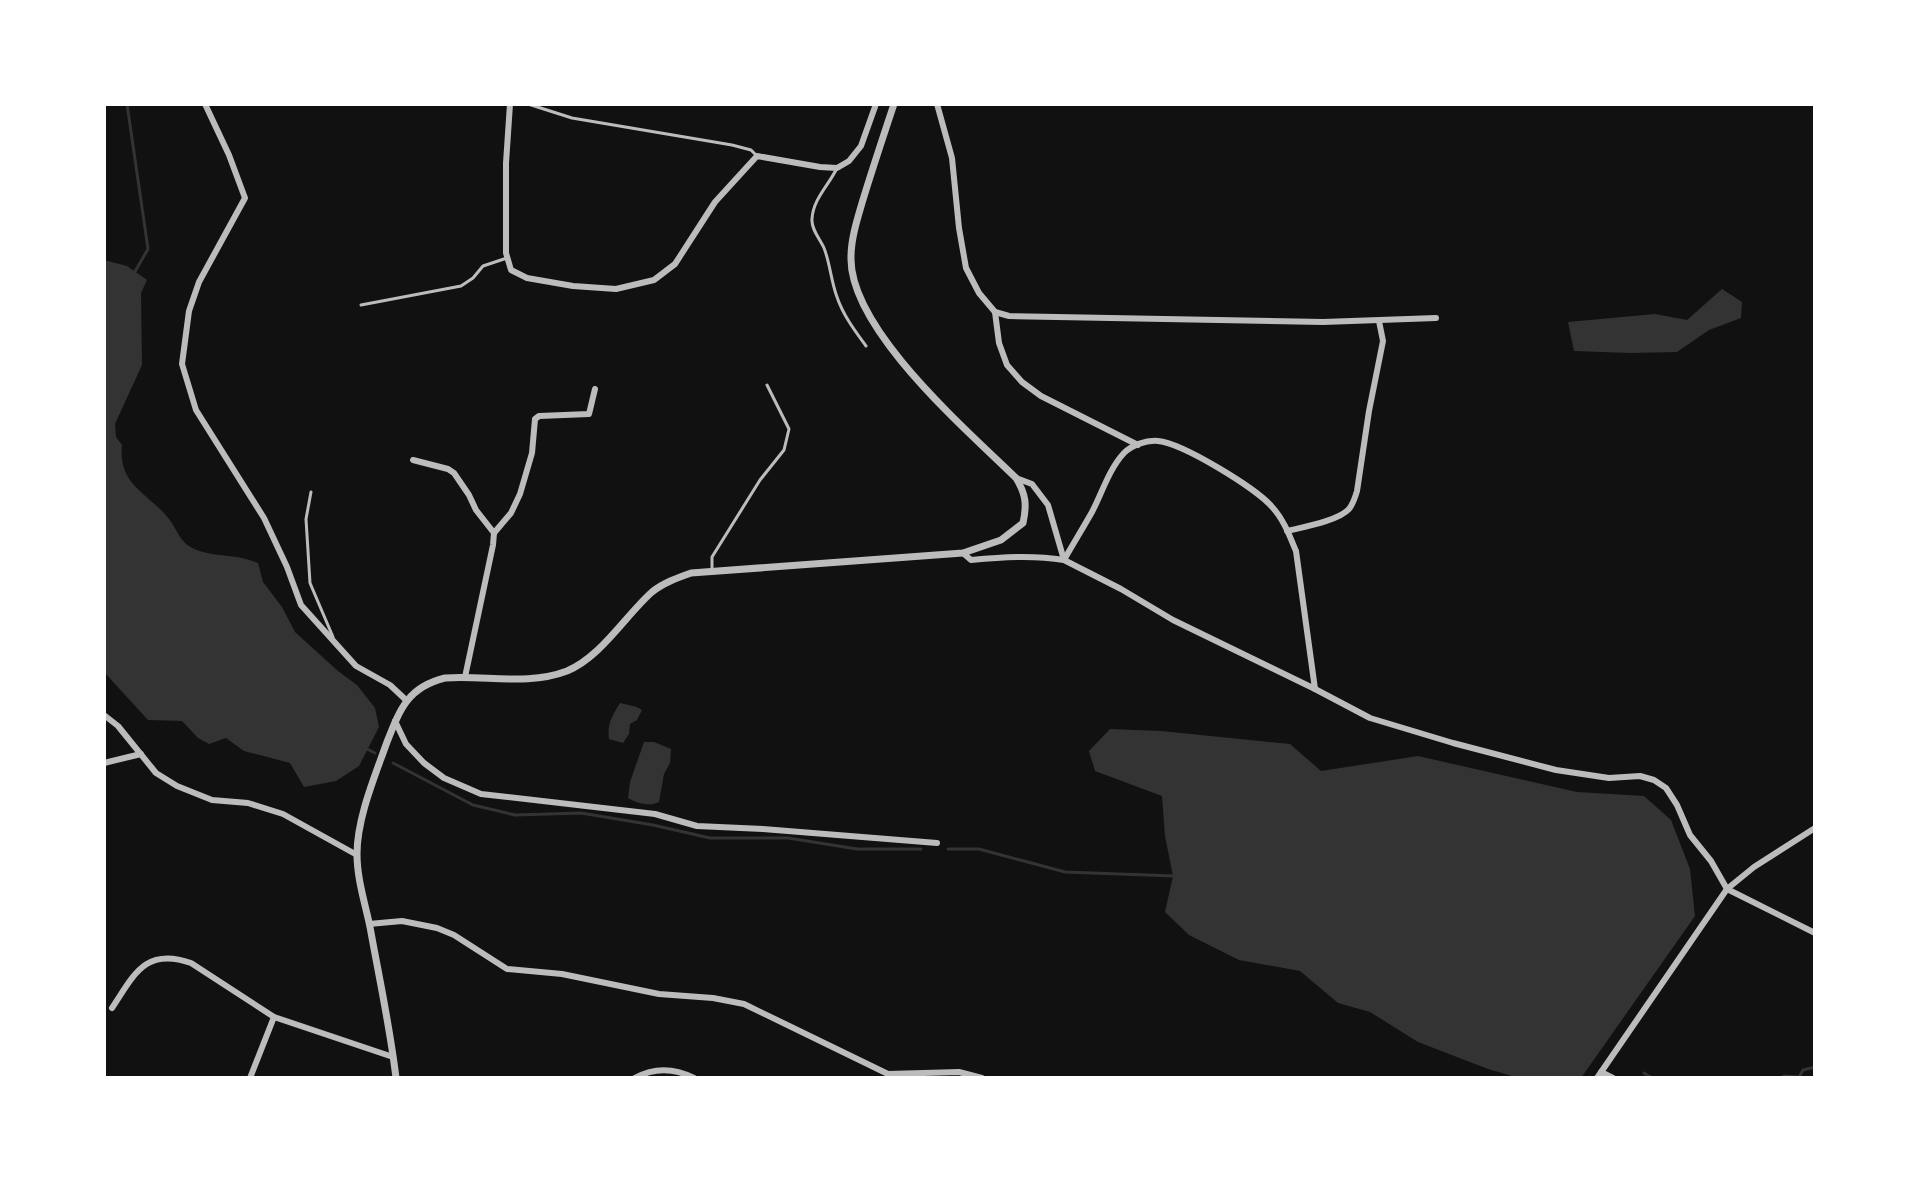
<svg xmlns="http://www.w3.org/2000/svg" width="1919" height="1182" viewBox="0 0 1919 1182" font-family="'Exo 2',sans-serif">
<rect width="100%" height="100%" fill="#111"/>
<!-- water -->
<g fill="#333">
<path d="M 104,260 L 127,266 L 147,280 L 141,293 L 142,365 L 115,424 L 116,437 L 122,445 C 118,486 148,492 169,519 C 181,535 179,545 203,552 C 222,557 240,555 258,563 L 263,582 L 282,607 L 295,632 L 338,671 L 357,685 L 375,708 L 379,727 L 359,766 L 336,781 L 304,787 L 290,763 L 244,751 L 226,738 L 209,744 L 198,738 L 182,721 L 148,720 L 104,672 Z"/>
<polygon points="1722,289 1742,302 1741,318 1709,330 1677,352 1630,353 1574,351 1568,322 1655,314 1687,320"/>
<path d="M 620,703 L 637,707 L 642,710 L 637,720 L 630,724 L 629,734 L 623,743 L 609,739 C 607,724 612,716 620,703 Z"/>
<polygon points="1110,729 1161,731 1290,744 1321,771 1418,756 1577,792 1644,796 1671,820 1690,869 1695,916 1581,1078 1519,1078 1488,1069 1418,1042 1370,1012 1338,1003 1300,971 1239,960 1189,935 1165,912 1173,876 1165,836 1162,796 1095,771 1089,751"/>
<path d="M 644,742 L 654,742 L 671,749 L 670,763 L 664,774 L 659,802 C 649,807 637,803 628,798 L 630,782 Z"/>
</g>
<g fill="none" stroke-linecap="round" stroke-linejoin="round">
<!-- stream -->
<g stroke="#333" stroke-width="3">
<polyline points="127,104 148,249 133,275"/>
<polyline points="365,748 375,753"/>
<polyline points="393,763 473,805 515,815 581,813 653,825 710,838 788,838 857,849 921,849"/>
<polyline points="948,849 979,849 1065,872 1174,876"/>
<polyline points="1644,1073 1652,1078"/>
<polyline points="1781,1078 1784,1076 1799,1077 1803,1070 1815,1067"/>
</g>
<!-- service -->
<g stroke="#bcbcbc" stroke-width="3">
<polyline points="528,104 572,118 732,145 751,150 757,156"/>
<path d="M 837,168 C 829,185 813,199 812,219 C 811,229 820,239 824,248 C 830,263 831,281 837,297 C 843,315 855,331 866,346"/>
<polyline points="361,305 461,286 473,278 483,266 507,258"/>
<polyline points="311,492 306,519 310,583 333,637"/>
<polyline points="712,570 712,557 760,480 784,450 789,429 767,385"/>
</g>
<!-- minor -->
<g stroke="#bcbcbc" stroke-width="6">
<polyline points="205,104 229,155 245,198 199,282 189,311 182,364 196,410 264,518 287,567 301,605 356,666 390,685 406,700"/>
<polyline points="510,104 506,163 506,253 511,270 527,278 573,286 616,289 654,280 675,264 715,202 757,156 820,167 837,168 849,161 861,146 876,104"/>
<polyline points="937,104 952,158 959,228 966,268 979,293 995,312 999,343 1007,365 1022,382 1041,396 1138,445"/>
<polyline points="995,312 1009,316 1323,322 1436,318"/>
<polyline points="413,460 448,469 454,473 469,495 476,510 494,533"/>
<polyline points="1016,478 1032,484 1048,505 1064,560 1121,589 1173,620 1315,689 1370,718 1453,743 1556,770 1609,778 1640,776 1654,780 1666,788 1677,805 1690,835 1711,861 1727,889 1815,933"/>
<path d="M 1287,531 C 1303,527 1338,521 1349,509 C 1353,504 1355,498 1357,491 L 1369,411 L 1383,341 L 1379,321"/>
<path d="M 963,553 L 971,560 C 1002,557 1033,555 1064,560 C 1073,544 1083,528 1092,512 C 1102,493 1109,469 1124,453 C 1132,445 1146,440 1158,441 C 1182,443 1258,489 1273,508 C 1284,520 1290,537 1296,551 L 1315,689"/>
<polyline points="465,677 493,545 494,533 511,513 520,494 532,453 535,419 539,416 589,414 595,389"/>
<polyline points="104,715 118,726 156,773 177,786 212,800 248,803 283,814 357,855"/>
<polyline points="395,721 406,744 424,763 444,778 481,794 655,814 697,826 763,829 937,843"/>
<polyline points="104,763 141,754"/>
<polyline points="369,924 402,921 437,928 454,935 507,969 562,974 659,994 713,998 744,1004 888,1074 959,1072 982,1078"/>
<path d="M 112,1008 C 134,975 145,947 191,963 L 274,1017 L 393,1057"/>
<polyline points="1601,1072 1613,1078"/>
<polyline points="250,1078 274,1017"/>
<path d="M 635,1078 C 655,1067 674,1068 694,1078"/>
<polyline points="1597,1078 1727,889 1754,867 1815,828"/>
</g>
<!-- tertiary -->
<path stroke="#bcbcbc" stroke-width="7" d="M 396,1078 C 390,1027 379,977 370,927 C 365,903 357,879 357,854 C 357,818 375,776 387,742 C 400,709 408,687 445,678 C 485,675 528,686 567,671 C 601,657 625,616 652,592 C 663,583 677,578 691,573 L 963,553 L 1001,540 L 1023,523 C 1027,505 1026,494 1016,478 C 967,430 849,329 851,257 C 851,239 857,220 862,203 C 872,170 883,137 894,104"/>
</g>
<!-- border -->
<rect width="1919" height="1182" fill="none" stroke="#ffffff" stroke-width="212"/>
</svg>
